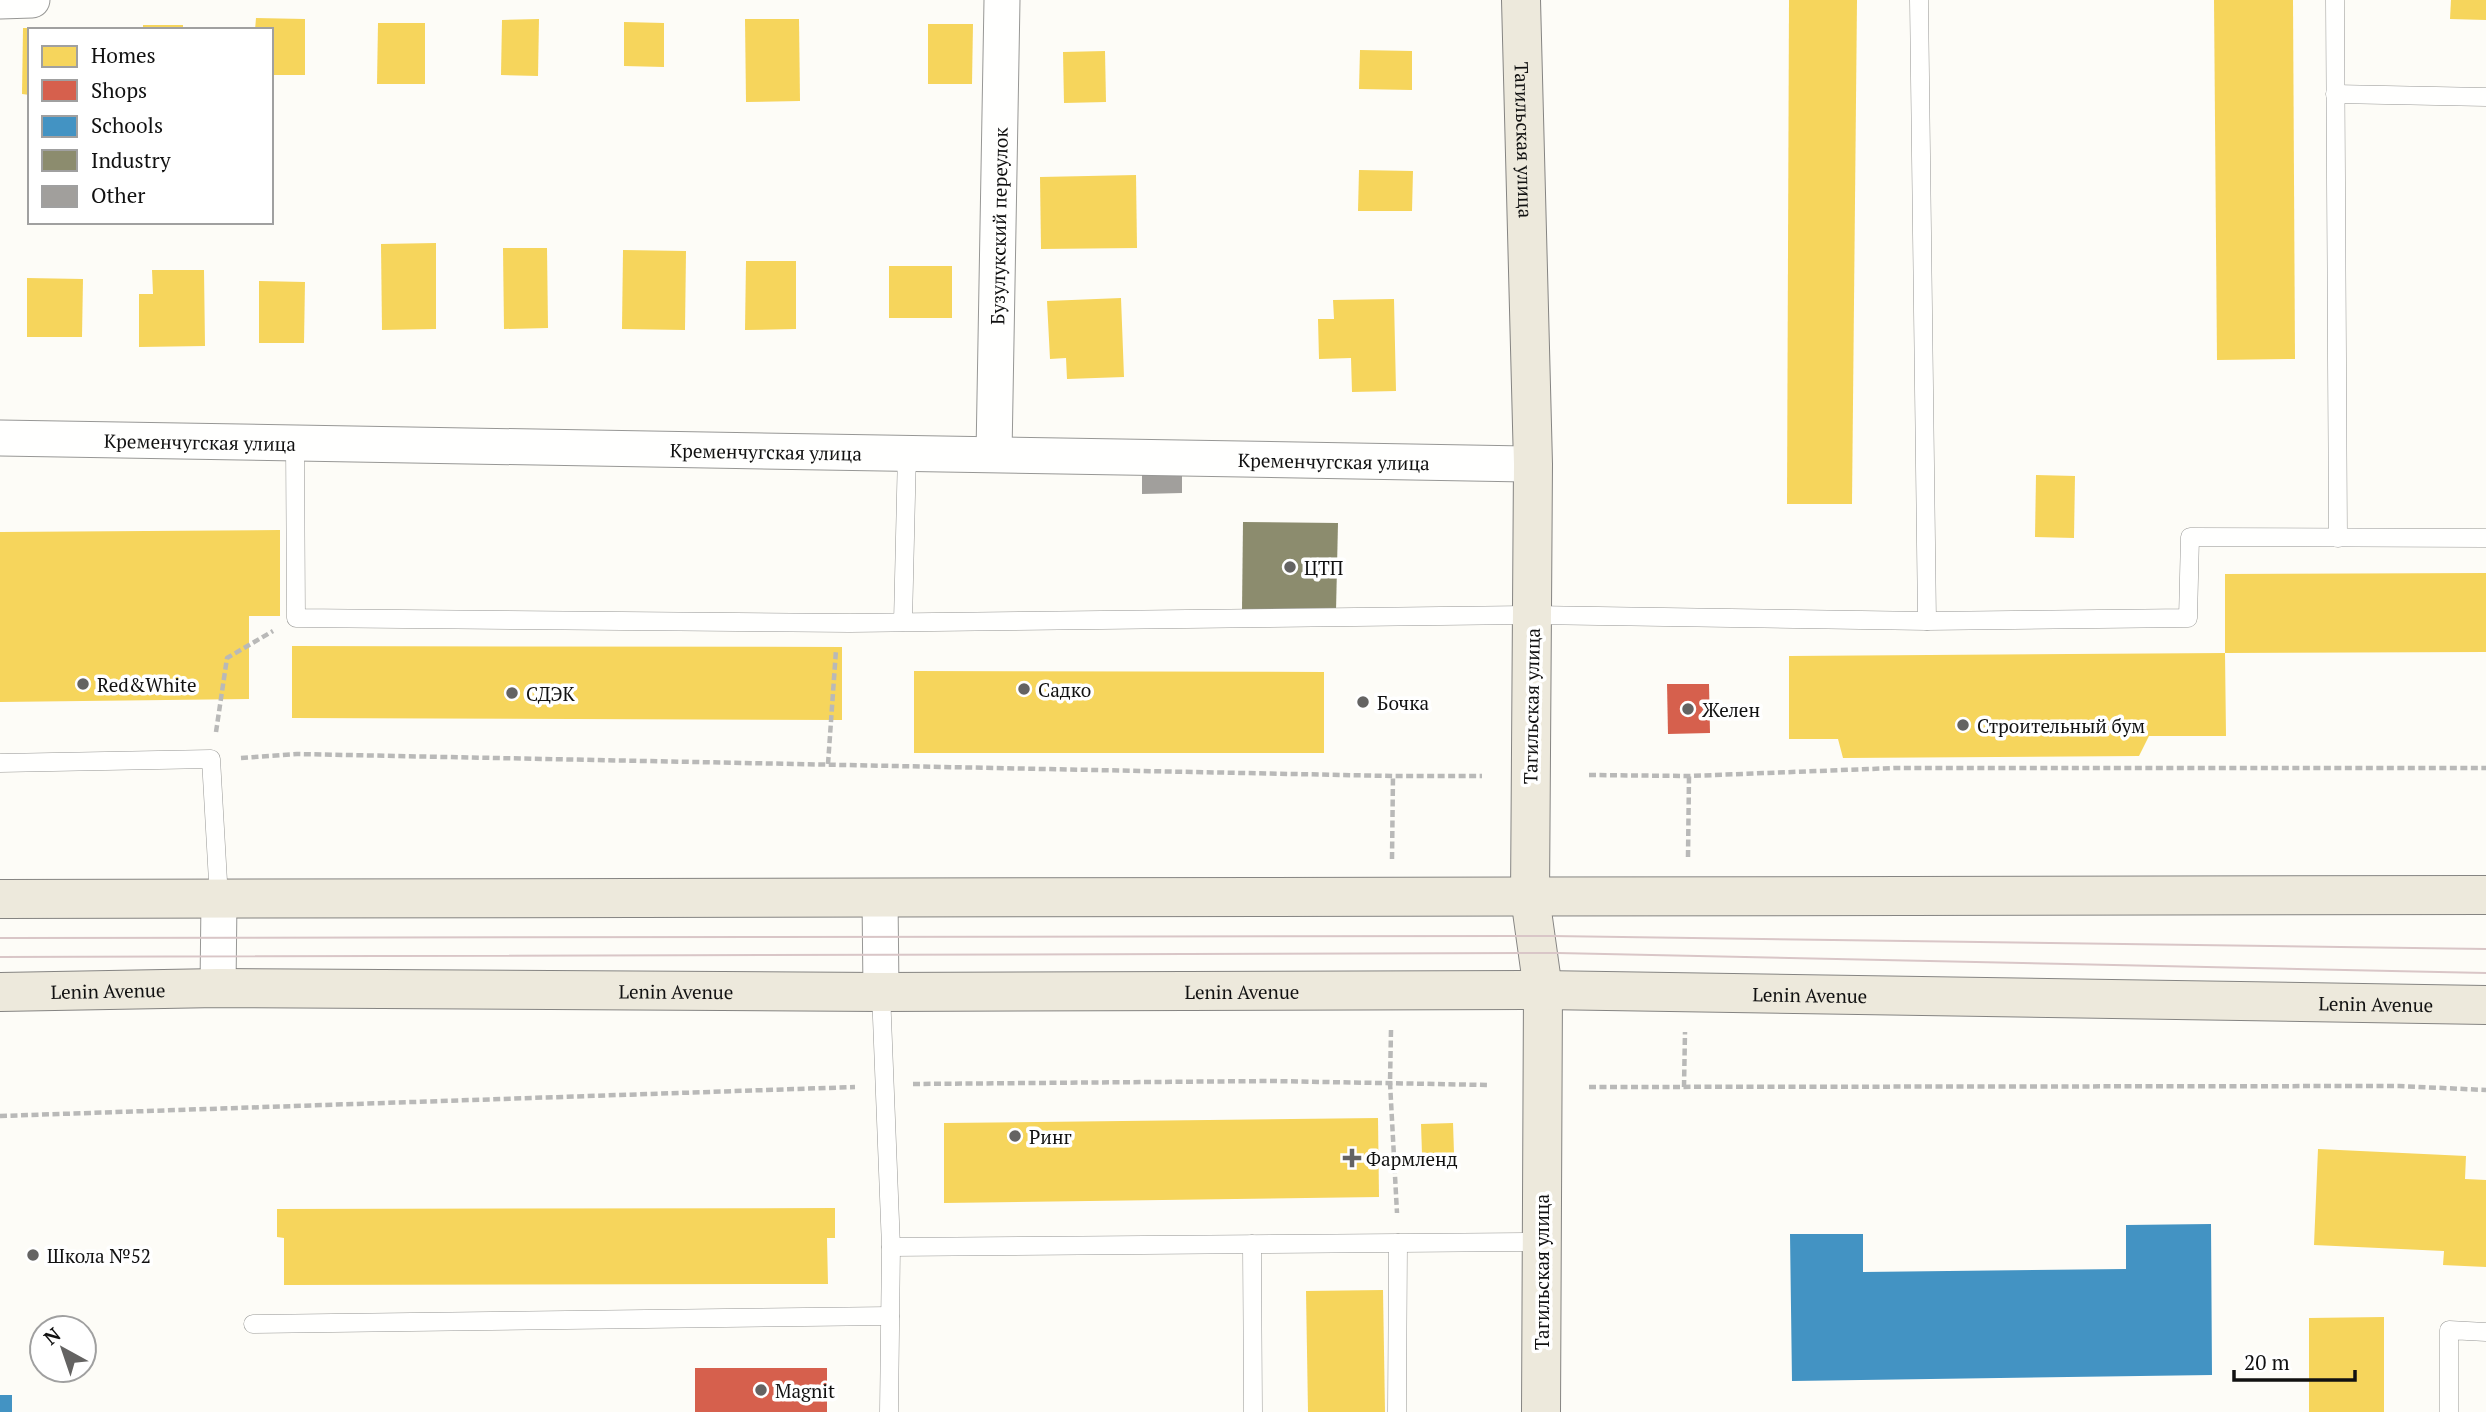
<svg xmlns="http://www.w3.org/2000/svg" width="2486" height="1412" viewBox="0 0 2486 1412" font-family="'PT Serif',serif">
<rect width="100%" height="100%" fill="#fdfcf7"/>
<!-- homes -->
<g fill="#f6d55c">
<polygon points="1789,0 1857,0 1852,504 1787,504"/>
<polygon points="2214,0 2293,0 2295,359 2217,360"/>
<polygon points="2451,0 2486,0 2486,20 2450,19"/>
<polygon points="256,18 305,19 305,75 271,75 271,30 255,30"/>
<polygon points="539,19 538,76 501,75 502,20"/>
<polygon points="745,19 799,19 800,101 746,102"/>
<polygon points="624,22 664,23 664,67 624,66"/>
<polygon points="378,23 425,23 425,84 377,84"/>
<polygon points="928,24 973,24 972,84 928,84"/>
<rect x="143" y="25" width="40" height="5"/>
<polygon points="23,28 30,28 30,95 22,94"/>
<polygon points="1360,50 1412,51 1412,90 1359,89"/>
<polygon points="1105,51 1106,102 1064,103 1063,52"/>
<polygon points="1359,170 1413,171 1412,211 1358,211"/>
<polygon points="1136,175 1137,248 1041,249 1040,177"/>
<polygon points="436,243 436,329 382,330 381,244"/>
<polygon points="503,248 547,248 548,328 504,329"/>
<polygon points="623,250 686,251 685,330 622,329"/>
<polygon points="746,261 796,261 796,329 745,330"/>
<rect x="889" y="266" width="63" height="52"/>
<polygon points="152,270 204,270 205,346 139,347 139,294 153,294"/>
<polygon points="27,278 83,279 82,337 27,337"/>
<polygon points="259,281 305,282 304,343 259,343"/>
<polygon points="1121,298 1124,377 1067,379 1066,358 1050,359 1047,301"/>
<polygon points="1394,299 1396,391 1352,392 1351,358 1319,359 1318,319 1334,319 1333,300"/>
<polygon points="2036,475 2075,476 2074,538 2035,537"/>
<polygon points="280,530 280,616 249,616 249,699 0,702 0,532"/>
<polygon points="2486,573 2486,652 2225,653 2225,574"/>
<polygon points="292,646 842,647 842,720 292,718"/>
<polygon points="2225,653 2226,736 2149,736 2139,756 1843,758 1838,739 1789,739 1789,656"/>
<polygon points="914,671 1324,672 1324,753 914,753"/>
<polygon points="1378,1118 1379,1197 944,1203 944,1123"/>
<polygon points="1453,1123 1454,1153 1422,1154 1421,1124"/>
<polygon points="2318,1149 2466,1156 2465,1179 2486,1180 2486,1267 2443,1265 2444,1251 2314,1245"/>
<polygon points="835,1208 835,1238 827,1238 828,1284 284,1285 284,1238 277,1237 277,1209"/>
<polygon points="1383,1290 1385,1412 1308,1412 1306,1291"/>
<polygon points="2384,1317 2384,1412 2309,1412 2309,1318"/>
</g>
<!-- shops -->
<g fill="#d6604d">
<polygon points="1667,684 1709,684 1710,733 1668,734"/>
<rect x="695" y="1368" width="132" height="44"/>
</g>
<!-- schools -->
<g fill="#4393c3">
<polygon points="2211,1224 2212,1375 1792,1381 1790,1234 1863,1234 1863,1272 2126,1269 2126,1225"/>
<rect x="0" y="1395" width="12" height="17"/>
</g>
<!-- industry -->
<polygon fill="#8c8c6e" points="1243,522 1338,523 1336,611 1242,610"/>
<!-- building -->
<polygon fill="#a19f9c" points="1182,473 1182,493 1142,494 1142,474"/>
<g fill="none" stroke-linecap="round" stroke-linejoin="round">
<defs>
<g id="lane">
<polyline points="1919,0 1927,621"/>
<polyline points="2335,0 2338,538"/>
<polyline points="2335,94 2486,97"/>
<polyline points="295,442 296,618 850,623 1532,615 1927,621 2188,618 2190,537 2486,538"/>
<polyline points="903,622 907,452"/>
<polyline points="0,763 211,759 219,899"/>
<polyline points="881,992 891,1247 889,1412"/>
<polyline points="1252,1244 1253,1412"/>
<polyline points="891,1247 1541,1242"/>
<polyline points="253,1324 890,1316"/>
<polyline points="1397,1412 1398,1243"/>
<polyline points="2449,1412 2449,1330 2486,1332"/>
</g>
<g id="street">
<polyline points="0,1 32,0"/>
<path id="s1" d="M 0,438 L 1533,464"/>
<path id="s2" d="M 994,454 L 1002,0"/>
<polyline points="880,897 881,992"/>
<polyline points="218,988 219,899"/>
</g>
<g id="primary">
<path id="s3" d="M 1521,0 L 1533,464 L 1530,897 L 1543,990 L 1541,1412"/>
<polyline points="0,899 2486,895"/>
<path id="s4" d="M 0,992 L 218,988 L 881,992 L 1543,990 L 2486,1005"/>
</g>
</defs>
<!-- lane casing -->
<use href="#lane" stroke="#979795" stroke-width="19"/>
<!-- street casing -->
<use href="#street" stroke="#979795" stroke-width="37"/>
<!-- primary casing -->
<use href="#primary" stroke="#858482" stroke-width="40"/>
<!-- path -->
<g stroke="#b9b9b8" stroke-width="4.5" stroke-dasharray="7 3.5" stroke-linecap="butt">
<polyline points="216,732 227,658 273,631"/>
<polyline points="241,758 297,754 1393,776 1482,776"/>
<polyline points="828,764 836,650"/>
<polyline points="1589,775 1689,776 1895,768 2486,768"/>
<polyline points="1688,857 1689,776"/>
<polyline points="1392,859 1393,776"/>
<polyline points="1391,1030 1390,1083 1397,1213"/>
<polyline points="913,1084 1271,1081 1489,1085"/>
<polyline points="1589,1087 2399,1086 2486,1090"/>
<polyline points="1684,1087 1685,1032"/>
<polyline points="0,1116 855,1087"/>
</g>
<!-- lane -->
<use href="#lane" stroke="#fffffe" stroke-width="18"/>
<!-- street -->
<use href="#street" stroke="#fffffe" stroke-width="35"/>
<!-- primary -->
<use href="#primary" stroke="#ede9dc" stroke-width="38"/>
<!-- tram -->
<g stroke="#d9c6c7" stroke-width="2">
<polyline points="0,938 1552,936 2486,949"/>
<polyline points="0,957 1558,953 2486,973"/>
</g>
</g>
<!-- markers -->
<g fill="#646362" stroke="#fff" stroke-width="2.5">
<circle cx="1290" cy="567" r="7"/>
<circle cx="83" cy="684" r="7"/>
<circle cx="1024" cy="689" r="7"/>
<circle cx="512" cy="693" r="7"/>
<circle cx="1363" cy="702" r="7"/>
<circle cx="1688" cy="709" r="7"/>
<circle cx="1963" cy="725" r="7"/>
<circle cx="1015" cy="1136" r="7"/>
<path d="M1348.5 1147.5h7v7h7v7h-7v7h-7v-7h-7v-7h7z"/>
<circle cx="33" cy="1255" r="7"/>
<circle cx="761" cy="1390" r="7"/>
</g>
<g text-anchor="middle" dominant-baseline="central" stroke-width="7" stroke-linejoin="round" paint-order="stroke">
<!-- street labels -->
<g font-size="19" fill="#111" stroke="#fff">
<text stroke="none"><textPath href="#s3" startOffset="140">Тагильская улица</textPath></text>
<text stroke="none"><textPath href="#s2" startOffset="228">Бузулукский переулок</textPath></text>
<text stroke="none"><textPath href="#s1" startOffset="200">Кременчугская улица</textPath></text>
<text stroke="none"><textPath href="#s1" startOffset="766">Кременчугская улица</textPath></text>
<text stroke="none"><textPath href="#s1" startOffset="1334">Кременчугская улица</textPath></text>
<text transform="translate(1531 706) rotate(-89)">Тагильская улица</text>
<text stroke="none"><textPath href="#s4" startOffset="108">Lenin Avenue</textPath></text>
<text stroke="none"><textPath href="#s4" startOffset="1242">Lenin Avenue</textPath></text>
<text stroke="none"><textPath href="#s4" startOffset="676">Lenin Avenue</textPath></text>
<text stroke="none"><textPath href="#s4" startOffset="1810">Lenin Avenue</textPath></text>
<text stroke="none"><textPath href="#s4" startOffset="2376">Lenin Avenue</textPath></text>
<text transform="translate(1541 1272) rotate(-90)">Тагильская улица</text>
</g>
<!-- poi labels -->
<g font-size="19" fill="#111" stroke="#fff" text-anchor="start">
<text x="1304" y="567">ЦТП</text>
<text x="97" y="684">Red&amp;White</text>
<text x="1038" y="689">Садко</text>
<text x="526" y="693">СДЭК</text>
<text x="1377" y="702">Бочка</text>
<text x="1702" y="709">Желен</text>
<text x="1977" y="725">Строительный бум</text>
<text x="1029" y="1136">Ринг</text>
<text x="1366" y="1158">Фармленд</text>
<text x="47" y="1255">Школа №52</text>
<text x="775" y="1390">Magnit</text>
</g>
</g>
<!-- legend -->
<rect x="28" y="28" width="245" height="196" fill="#ffffff" stroke="#a0a0a0" stroke-width="2"/>
<rect x="42" y="46" width="35" height="21" fill="#f6d55c" stroke="#a0a0a0" stroke-width="2"/>
<text x="91" y="63" font-size="21" fill="#111111">Homes</text>
<rect x="42" y="80" width="35" height="21" fill="#d6604d" stroke="#a0a0a0" stroke-width="2"/>
<text x="91" y="98" font-size="21" fill="#111111">Shops</text>
<rect x="42" y="116" width="35" height="21" fill="#4393c3" stroke="#a0a0a0" stroke-width="2"/>
<text x="91" y="133" font-size="21" fill="#111111">Schools</text>
<rect x="42" y="150" width="35" height="21" fill="#8c8c6e" stroke="#a0a0a0" stroke-width="2"/>
<text x="91" y="168" font-size="21" fill="#111111">Industry</text>
<rect x="42" y="186" width="35" height="21" fill="#a19f9c" stroke="#a0a0a0" stroke-width="2"/>
<text x="91" y="203" font-size="21" fill="#111111">Other</text>
<!-- north arrow -->
<g transform="translate(63 1349) rotate(320)"><circle r="33" fill="#ffffff" stroke="#a0a0a0" stroke-width="2"/>
<path d="M0-5L12 26L0 18L-12 26Z" fill="#646362"/>
<text y="-10" font-size="19" font-weight="bold" text-anchor="middle" fill="#111111">N</text>
</g>
<!-- scale -->
<path d="M2234 1370v10h121v-10" fill="none" stroke="#111111" stroke-width="3.5"/>
<text x="2244" y="1370" font-size="21" fill="#111111" stroke="#ffffff" stroke-width="5" paint-order="stroke">20 m</text>
</svg>
